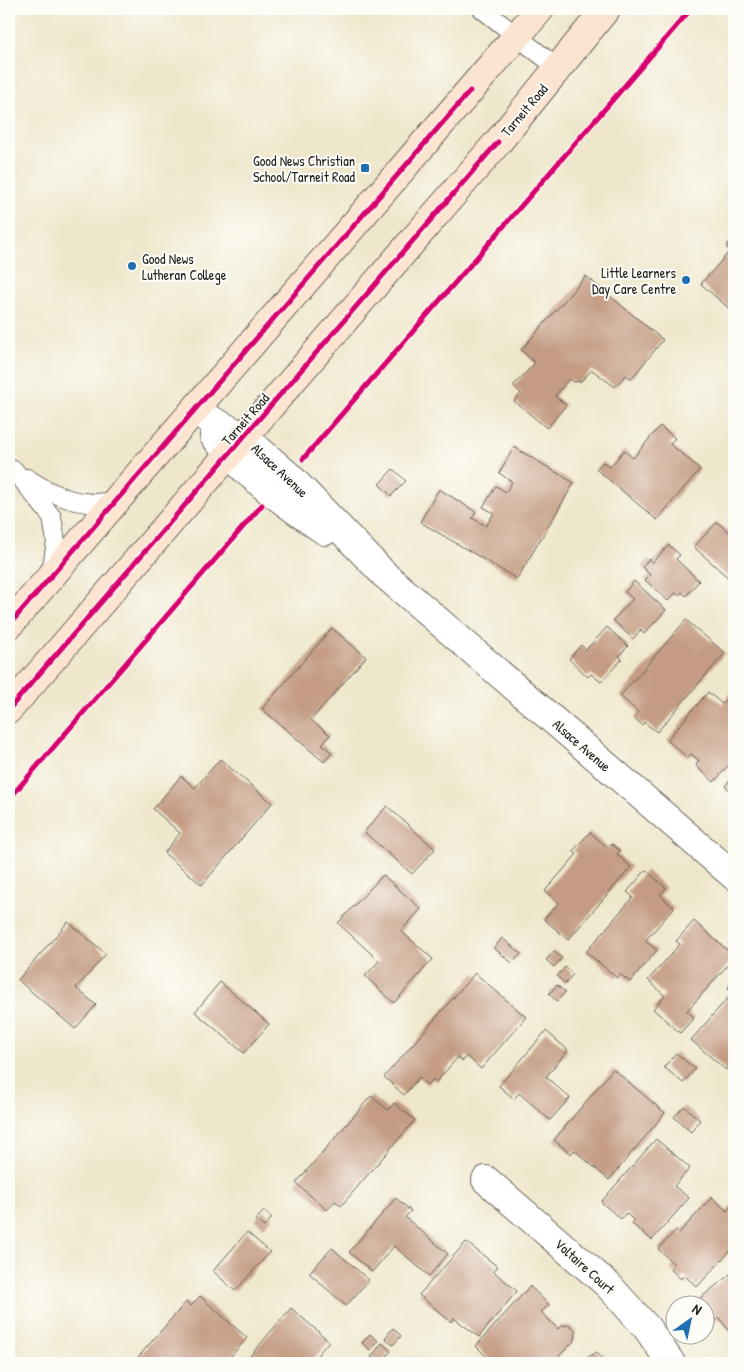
<svg xmlns="http://www.w3.org/2000/svg" width="743" height="1372" viewBox="0 0 743 1372" font-family="'Patrick Hand',sans-serif">
<rect width="100%" height="100%" fill="#fdfcf7"/>
<filter id="ink" filterUnits="userSpaceOnUse"><feTurbulence type="fractalNoise" baseFrequency=".02" numOctaves="2"/><feDisplacementMap in="SourceGraphic" scale="10" xChannelSelector="R" yChannelSelector="G"/><feConvolveMatrix kernelMatrix="1 2 1 2 8 2 1 2 1" color-interpolation-filters="sRGB"/></filter>
<filter id="wash" filterUnits="userSpaceOnUse"><feTurbulence type="fractalNoise" baseFrequency=".0096" numOctaves="4" result="noise"/><feDisplacementMap in="SourceGraphic" scale="20" xChannelSelector="R" yChannelSelector="G"/><feGaussianBlur stdDeviation="1.12" result="paint"/><feColorMatrix in="noise" values="0 0 0 0 0 0 0 0 0 0 0 0 0 0 0 0 0 1.4 0 .05"/><feComposite in="paint" operator="in"/></filter>
<g filter="url(#wash)">
<rect width="100%" height="100%" fill="#efe7cc"/>
<g id="blocks">
<!-- building -->
<g fill="#c49c83">
<polygon points="734,237 734,313 701,284 730,251 726,247"/>
<polygon points="586,276 663,340 631,379 626,375 615,387 592,370 581,381 574,382 569,379 555,396 566,405 547,428 514,401 521,393 513,386 535,363 521,350"/>
<polygon points="660,426 675,438 670,444 700,469 657,520 596,469 603,462 610,467 624,450 633,458"/>
<polygon points="514,447 574,483 517,579 420,522 439,489 476,512 472,518 486,526 494,513 483,507 496,486 506,492 512,482 499,473"/>
<polygon points="393,469 406,481 391,496 379,484"/>
<polygon points="717,522 730,533 734,529 734,583 694,547"/>
<polygon points="669,545 680,555 676,559 699,581 686,596 682,592 679,595 675,593 668,601 645,580 650,575 642,567 649,559 652,563"/>
<polygon points="634,581 666,610 644,634 640,630 633,639 613,620 633,599 625,592"/>
<polygon points="686,620 725,653 657,732 644,722 642,725 634,718 638,712 620,696"/>
<polygon points="607,627 628,646 619,656 622,659 601,682 591,674 588,677 569,659 581,645 586,650"/>
<polygon points="332,628 366,657 311,720 330,735 322,744 332,753 324,762 262,709"/>
<polygon points="734,689 734,759 714,782 696,766 699,760 691,754 688,758 667,740 708,692 722,704"/>
<polygon points="220,759 272,803 202,885 164,853 180,833 153,809 181,776 195,788"/>
<polygon points="734,775 734,794 725,786"/>
<polygon points="387,806 435,849 412,874 364,832"/>
<polygon points="590,832 608,848 612,844 620,851 617,854 631,867 568,940 544,919 559,903 545,891 577,854 573,851"/>
<polygon points="646,870 666,888 660,895 674,908 645,941 657,950 630,982 620,974 617,978 586,952 633,897 627,892"/>
<polygon points="383,875 421,909 401,931 433,959 394,1003 365,976 379,961 338,923"/>
<polygon points="694,921 734,956 734,958 687,1011 694,1018 680,1033 653,1009 665,996 648,980 680,944 676,941"/>
<polygon points="68,922 106,954 76,988 96,1005 75,1029 18,980"/>
<polygon points="502,938 521,954 512,963 494,948"/>
<polygon points="554,951 562,958 554,967 546,960"/>
<polygon points="565,967 573,974 565,984 557,976"/>
<polygon points="475,973 526,1017 481,1069 467,1056 463,1061 458,1057 436,1082 433,1079 427,1085 419,1077 404,1095 384,1077"/>
<polygon points="734,980 734,1060 726,1070 691,1040 733,992 728,988"/>
<polygon points="220,982 269,1024 244,1053 195,1012"/>
<polygon points="557,985 565,992 557,1001 549,994"/>
<polygon points="546,1031 568,1050 546,1077 570,1098 550,1120 519,1093 514,1099 499,1086"/>
<polygon points="676,1053 695,1069 683,1083 664,1067"/>
<polygon points="613,1069 665,1113 609,1180 574,1150 571,1154 554,1140"/>
<polygon points="371,1096 388,1110 394,1103 415,1120 341,1206 335,1201 327,1210 296,1183"/>
<polygon points="684,1106 700,1120 691,1132 674,1117"/>
<polygon points="656,1139 690,1168 674,1186 689,1198 652,1240 632,1224 634,1221 626,1213 621,1219 601,1202"/>
<polygon points="712,1197 727,1211 734,1203 734,1247 697,1287 684,1275 681,1279 670,1269 675,1265 658,1249 676,1230 679,1233"/>
<polygon points="396,1198 411,1211 405,1217 448,1254 429,1276 394,1246 372,1272 349,1252"/>
<polygon points="264,1211 272,1218 264,1227 255,1220"/>
<polygon points="247,1232 270,1252 235,1291 213,1271"/>
<polygon points="466,1242 498,1267 493,1271 517,1291 479,1337 454,1318 451,1322 419,1295"/>
<polygon points="332,1248 369,1280 346,1306 309,1273"/>
<polygon points="734,1271 734,1337 719,1318 715,1322 706,1309 706,1304 702,1304 698,1300"/>
<polygon points="530,1286 549,1305 541,1312 558,1329 561,1326 570,1325 576,1331 575,1340 552,1363 493,1363 476,1346"/>
<polygon points="200,1296 247,1338 225,1363 133,1363 186,1302 191,1306"/>
<polygon points="291,1308 329,1341 314,1359 318,1363 244,1363"/>
<polygon points="393,1328 401,1336 393,1345 385,1338"/>
<polygon points="370,1334 378,1341 370,1350 362,1343"/>
<polygon points="382,1343 391,1351 380,1363 378,1363 371,1357"/>
<polygon points="597,1352 605,1363 579,1363"/>
</g>
</g>
</g>
<g filter="url(#ink)">
<use href="#blocks" fill-opacity="0" stroke="#66635a" stroke-width="1"/>
<g fill="none" stroke-linecap="round" stroke-linejoin="round">
<defs>
<g id="lane">
<polyline points="482,9 559,69"/>
<polyline points="14,470 52,517 56,542 51,573"/>
<path d="M 27,478 C 56,497 83,509 117,500"/>
</g>
<g id="street">
<polyline points="194,411 244,437 288,475 385,575 734,876"/>
<path d="M 214,436 C 244,475 285,503 325,531"/>
<polyline points="486,1180 608,1285 647,1328 671,1363"/>
</g>
<g id="secondary">
<polyline points="9,625 540,9"/>
<polyline points="9,709 498,142 606,9"/>
</g>
</defs>
<!-- lane casing -->
<use href="#lane" stroke="#66635a" stroke-width="20"/>
<!-- street casing -->
<use href="#street" stroke="#66635a" stroke-width="30"/>
<!-- secondary casing -->
<use href="#secondary" stroke="#66635a" stroke-width="30"/>
<!-- lane -->
<use href="#lane" stroke="#fff" stroke-width="18"/>
<!-- street -->
<use href="#street" stroke="#fff" stroke-width="28"/>
<!-- secondary -->
<use href="#secondary" stroke="#fce5d0" stroke-width="28"/>
<defs>
<g id="cycleway">
<polyline points="303,459 691,9"/>
<polyline points="9,625 470,91"/>
<polyline points="9,709 498,142"/>
<polyline points="9,799 262,505"/>
</g>
</defs>
<!-- cycleway casing -->
<use href="#cycleway" stroke="#fdfcf7" stroke-width="8"/>
<!-- cycleway -->
<use href="#cycleway" stroke="#d6006c" stroke-width="5"/>
</g>
</g>
<!-- markers -->
<g fill="#1f6fb2" stroke="#fdfcf7" stroke-width="2">
<rect x="360" y="163" width="10" height="10" rx="2.5"/>
<circle cx="132" cy="266" r="5"/>
<circle cx="686" cy="280" r="5"/>
</g>
<g text-anchor="middle" dominant-baseline="central" stroke-width="4" stroke-linejoin="round" paint-order="stroke">
<!-- street labels -->
<g font-size="14" fill="#1c1c1c" stroke="#fdfcf7">
<text transform="translate(524 110) rotate(-50)">Tarneit Road</text>
<text transform="translate(245 419) rotate(-49)">Tarneit Road</text>
<text transform="translate(280 470) rotate(43)">Alsace Avenue</text>
<text transform="translate(582 745) rotate(41)">Alsace Avenue</text>
<text transform="translate(585 1266) rotate(42)">Voltaire Court</text>
</g>
<!-- poi labels -->
<g font-size="14" fill="#1c1c1c" stroke="#fdfcf7" text-anchor="end">
<text x="355" y="160">Good News Christian<tspan x="355" dy="16">School/Tarneit Road</tspan></text>
<text x="142" y="258" text-anchor="start">Good News<tspan x="142" dy="16">Lutheran College</tspan></text>
<text x="676" y="272">Little Learners<tspan x="676" dy="16">Day Care Centre</tspan></text>
</g>
</g>
<!-- margin -->
<rect width="743" height="1372" fill="none" stroke="#fdfcf7" stroke-width="30"/>
<!-- north arrow -->
<g transform="translate(690 1320) rotate(33)"><circle r="24" fill="#fdfcf7" stroke="#a3a29f"/>
<path d="M0-4L9 19L0 12L-9 19Z" fill="#1f6fb2"/>
<text y="-8" font-size="14" font-weight="bold" text-anchor="middle" fill="#1c1c1c">N</text>
</g>
</svg>
